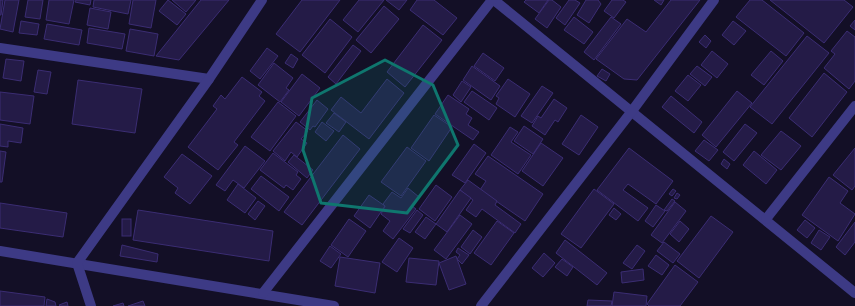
<svg xmlns="http://www.w3.org/2000/svg" width="855" height="306" viewBox="0 0 855 306" font-family="Karla,sans-serif">
<rect width="100%" height="100%" fill="#130f26"/>
<!-- building -->
<g fill="#241b47" stroke="#3b2d73">
<polygon points="0,0 3,0 1,15 0,15"/>
<polygon points="5,0 19,0 13,32 0,29"/>
<polygon points="28,0 43,0 40,19 25,17"/>
<polygon points="49,0 74,0 69,24 46,20"/>
<polygon points="76,0 91,0 90,5 75,2"/>
<polygon points="94,0 131,0 128,14 93,7"/>
<polygon points="133,0 156,0 151,28 129,24"/>
<polygon points="168,0 186,14 177,25 159,11"/>
<polygon points="172,0 196,0 186,12"/>
<polygon points="201,0 229,0 179,60 156,56"/>
<polygon points="302,0 340,0 300,52 276,34"/>
<polygon points="359,0 384,0 358,32 343,20"/>
<polygon points="386,0 407,0 399,10"/>
<polygon points="417,0 434,0 457,18 443,35 410,10"/>
<polygon points="526,0 548,0 539,13 524,2"/>
<polygon points="549,0 552,0 561,7 547,28 535,19"/>
<polygon points="569,0 575,0 580,3 565,25 556,18"/>
<polygon points="586,0 598,0 601,4 589,23 577,15"/>
<polygon points="612,0 623,0 626,2 614,18 604,11"/>
<polygon points="654,0 664,0 661,5"/>
<polygon points="671,0 700,0 637,80 624,79 596,59 627,19 646,32"/>
<polygon points="750,0 762,0 804,33 786,56 736,17"/>
<polygon points="770,0 844,0 853,7 824,43"/>
<polygon points="384,6 399,19 371,53 356,40"/>
<polygon points="90,8 111,12 108,29 87,25"/>
<polygon points="574,17 593,32 584,44 564,30"/>
<polygon points="611,17 621,24 594,60 584,52"/>
<polygon points="330,19 352,37 325,73 302,55"/>
<polygon points="855,20 855,30 850,26"/>
<polygon points="21,21 39,24 37,35 19,33"/>
<polygon points="733,21 746,31 734,45 722,35"/>
<polygon points="47,24 82,30 79,45 44,39"/>
<polygon points="423,25 442,40 405,87 387,72"/>
<polygon points="89,28 125,34 122,49 87,43"/>
<polygon points="130,29 158,34 154,56 126,51"/>
<polygon points="847,31 855,37 855,81 849,89 824,68 835,54 831,51"/>
<polygon points="705,35 711,41 706,48 699,42"/>
<polygon points="807,36 829,53 772,124 750,107"/>
<polygon points="353,45 361,51 336,84 328,77"/>
<polygon points="267,48 278,56 260,79 250,71"/>
<polygon points="712,51 728,64 717,78 701,65"/>
<polygon points="771,51 783,61 764,85 751,75"/>
<polygon points="483,53 504,68 495,81 474,66"/>
<polygon points="291,54 298,59 293,68 285,63"/>
<polygon points="6,59 24,61 21,81 3,78"/>
<polygon points="274,63 293,78 286,88 289,90 280,102 258,85"/>
<polygon points="472,66 500,86 491,100 463,80"/>
<polygon points="697,66 712,77 705,86 690,74"/>
<polygon points="602,69 610,74 606,81 597,76"/>
<polygon points="38,70 51,72 47,94 34,92"/>
<polygon points="824,73 847,92 812,137 789,118"/>
<polygon points="302,74 320,88 299,116 281,102"/>
<polygon points="688,75 701,85 688,101 675,91"/>
<polygon points="242,77 262,92 259,96 265,101 234,142 238,145 218,170 188,147 217,109 213,106 221,95 225,99"/>
<polygon points="387,79 404,93 369,139 331,110 341,97 361,113"/>
<polygon points="508,79 530,94 515,117 496,104 499,98 496,96"/>
<polygon points="78,80 142,89 135,133 72,124"/>
<polygon points="462,81 471,87 461,102 453,95"/>
<polygon points="542,86 553,93 532,123 521,116"/>
<polygon points="472,91 497,108 489,120 464,102"/>
<polygon points="737,91 752,103 716,147 702,135"/>
<polygon points="0,92 34,96 30,124 0,120"/>
<polygon points="448,95 469,109 466,114 472,118 468,125 479,132 473,140 435,114"/>
<polygon points="671,96 702,122 694,133 662,107"/>
<polygon points="554,99 567,108 558,122 555,120 545,135 532,126 538,116 541,118"/>
<polygon points="317,100 328,109 315,127 313,126 310,130 300,122"/>
<polygon points="278,102 296,116 270,151 251,137"/>
<polygon points="334,113 346,122 339,132 326,123"/>
<polygon points="434,115 452,127 429,161 411,148"/>
<polygon points="581,115 598,127 579,155 562,144"/>
<polygon points="296,122 308,131 301,139 307,143 297,157 291,152 285,161 273,151"/>
<polygon points="322,122 334,131 326,141 315,132"/>
<polygon points="0,124 23,128 21,143 8,141 8,147 0,146"/>
<polygon points="745,124 757,133 734,161 723,152"/>
<polygon points="524,126 543,139 533,154 514,141"/>
<polygon points="510,127 518,132 511,142 531,155 518,174 491,155"/>
<polygon points="781,131 801,146 781,170 761,155"/>
<polygon points="343,135 360,149 302,225 284,212"/>
<polygon points="704,140 718,150 709,161 695,151"/>
<polygon points="541,143 563,158 543,186 522,171"/>
<polygon points="474,144 486,153 465,183 452,175"/>
<polygon points="245,146 265,161 244,188 233,180 225,191 216,185"/>
<polygon points="407,147 426,161 401,196 381,182"/>
<polygon points="629,148 673,181 656,204 628,184 623,190 648,208 638,221 597,190"/>
<polygon points="855,148 855,186 852,190 833,175"/>
<polygon points="0,151 6,152 2,182 0,182"/>
<polygon points="754,151 777,170 766,184 743,165"/>
<polygon points="273,153 298,172 296,175 301,179 293,190 286,185 284,188 260,170"/>
<polygon points="182,154 212,176 190,204 175,193 178,188 164,177"/>
<polygon points="294,155 313,170 307,178 288,162"/>
<polygon points="488,156 543,194 525,221 480,190 486,181 475,174"/>
<polygon points="724,159 730,164 727,169 721,164"/>
<polygon points="261,176 289,197 279,211 251,189"/>
<polygon points="829,177 848,191 840,203 855,214 838,241 802,215"/>
<polygon points="468,180 497,201 495,205 521,224 515,233 482,209 476,217 466,210 473,200 460,190"/>
<polygon points="238,184 256,198 245,213 227,200"/>
<polygon points="436,185 452,197 435,221 419,209"/>
<polygon points="408,188 419,197 412,206 416,209 393,239 383,231 390,221 381,214 385,206 383,204 392,192 401,198"/>
<polygon points="594,189 614,204 581,248 561,234"/>
<polygon points="673,189 676,191 672,196 669,194"/>
<polygon points="460,190 471,198 447,232 436,224"/>
<polygon points="677,193 680,195 677,199 674,198"/>
<polygon points="369,195 385,206 370,228 354,216"/>
<polygon points="672,199 675,201 667,211 664,210"/>
<polygon points="258,201 265,206 255,220 248,214"/>
<polygon points="675,202 686,211 662,243 651,235"/>
<polygon points="0,203 67,213 63,237 0,228"/>
<polygon points="656,205 665,211 653,227 645,221"/>
<polygon points="614,208 621,214 616,220 609,215"/>
<polygon points="138,210 273,231 269,261 133,240"/>
<polygon points="417,210 423,215 410,233 403,229"/>
<polygon points="460,215 472,224 446,259 434,250"/>
<polygon points="711,216 733,232 699,278 677,261"/>
<polygon points="426,217 436,224 425,239 415,232"/>
<rect x="122" y="219" width="9" height="17"/>
<polygon points="349,219 366,231 348,257 331,245"/>
<polygon points="805,220 815,228 807,238 797,230"/>
<polygon points="497,221 514,233 491,265 474,253"/>
<polygon points="680,221 689,229 679,242 670,234"/>
<polygon points="855,222 855,242 845,255 836,247"/>
<polygon points="473,230 482,237 470,254 461,247"/>
<polygon points="819,230 830,237 821,250 811,243"/>
<polygon points="399,238 413,248 397,272 382,262"/>
<polygon points="565,240 607,273 597,285 556,253"/>
<polygon points="664,242 680,254 673,263 657,251"/>
<polygon points="122,245 158,254 157,262 120,256"/>
<polygon points="637,245 645,251 632,269 623,263"/>
<polygon points="330,246 341,254 331,268 320,261"/>
<polygon points="458,248 469,255 462,264 457,259 460,255 456,252"/>
<polygon points="544,253 555,263 543,277 532,268"/>
<polygon points="656,255 669,265 662,275 648,266"/>
<polygon points="456,256 466,284 449,290 439,263"/>
<polygon points="340,257 380,263 375,293 335,286"/>
<polygon points="409,258 439,261 436,285 406,282"/>
<polygon points="562,259 573,267 567,276 555,267"/>
<polygon points="675,265 698,282 680,306 649,306 647,304"/>
<polygon points="643,269 644,280 622,283 621,272"/>
<polygon points="0,291 45,297 44,306 0,306"/>
<polygon points="614,292 647,296 646,306 612,306"/>
<polygon points="47,299 55,302 56,306 46,306"/>
<polygon points="588,300 612,301 611,306 587,306"/>
<polygon points="143,301 145,306 128,306"/>
<polygon points="67,302 68,306 60,306 59,305"/>
<polygon points="123,303 124,306 113,306"/>
</g>
<g fill="none" stroke-linecap="round" stroke-linejoin="round">
<!-- minor -->
<g stroke="#3d3a85" stroke-width="10">
<polyline points="494,0 855,293"/>
<polyline points="0,48 209,79"/>
<polyline points="766,219 855,106"/>
<polyline points="0,251 334,306"/>
<polyline points="263,293 492,0"/>
<polyline points="91,306 77,263 209,79 262,0"/>
<polyline points="481,306 632,111 714,0"/>
</g>
</g>
<!-- marked area -->
<path fill="#0f766e" fill-opacity="0.2" stroke="#0f766e" stroke-width="3" stroke-linejoin="round" d="M 385,60 L 433,85 L 458,145 L 407,213 L 321,203 L 303,150 L 312,98 Z"/>
</svg>
